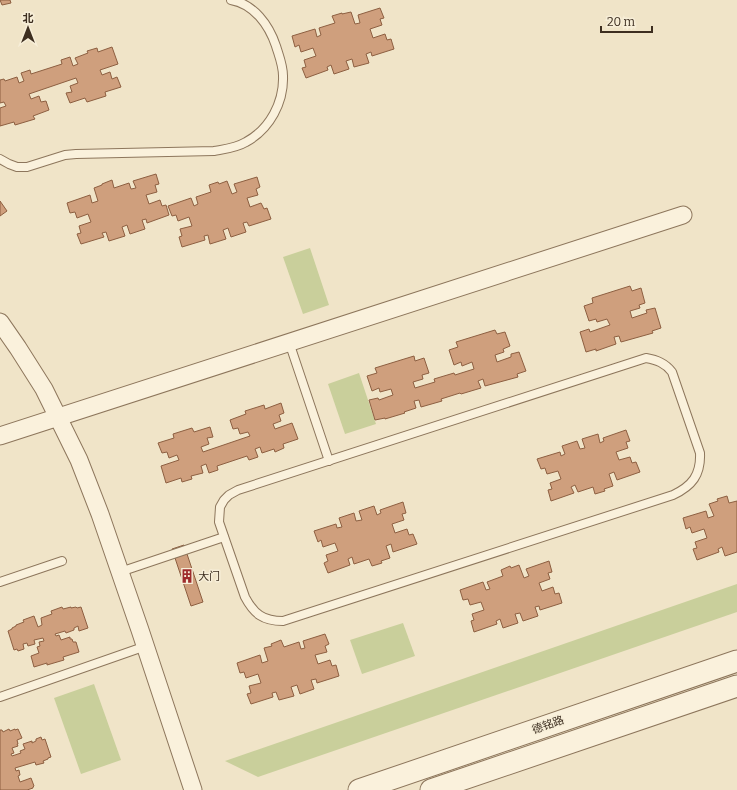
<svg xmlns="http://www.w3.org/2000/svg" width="737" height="790" viewBox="0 0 737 790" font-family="Bitter,'Noto Sans SC',serif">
<rect width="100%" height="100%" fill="#f0e4c8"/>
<!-- green -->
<g fill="#c9cf9b">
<polygon points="310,248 329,305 303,314 283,257"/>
<polygon points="359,373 376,424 345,434 328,384"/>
<polygon points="737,584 737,612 258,777 225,761"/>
<polygon points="403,623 415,656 362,674 350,640"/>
<polygon points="94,684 121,760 81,774 54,698"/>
</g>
<!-- building -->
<g fill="#cf9f7d" stroke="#8d5f41">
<polygon points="0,0 10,0 11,3 2,5"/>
<polygon points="380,8 384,18 380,19 382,25 370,29 373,38 385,34 387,40 391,39 394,49 372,56 371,52 366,54 369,63 354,67 352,59 346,61 349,69 334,74 331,65 327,67 328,70 306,78 302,68 306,67 304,60 316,56 313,48 301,52 299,45 295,47 292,36 315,29 317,37 321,35 319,28 335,23 332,16 342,13 342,14 351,12 355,24 360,23 358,15"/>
<polygon points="112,47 118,64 100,70 102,75 110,72 112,79 117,77 121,87 105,92 106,96 87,102 85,98 70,103 66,93 72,92 70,86 78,83 76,78 29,94 31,99 39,96 41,102 46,101 49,110 33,116 35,119 15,125 14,122 0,126 0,108 6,106 4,102 0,103 0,80 4,79 5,81 17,77 19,83 24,81 21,73 30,70 31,74 62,64 61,60 70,57 73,66 78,64 75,58 88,53 87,51 97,48 98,52"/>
<polygon points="156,174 159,184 155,185 157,192 146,195 149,204 160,200 162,206 166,205 169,215 147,223 146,219 142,220 145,229 130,234 127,225 122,227 125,236 109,241 106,232 102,233 104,237 81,244 77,234 81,233 79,226 91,222 88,214 77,218 75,212 70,213 67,203 90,195 92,203 98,201 94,188 102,185 102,184 112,180 114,188 129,183 131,189 136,188 133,181"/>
<polygon points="257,177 260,187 256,189 258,195 247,198 250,207 261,203 264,209 267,208 271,219 249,226 247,222 243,223 246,232 231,237 228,228 223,230 226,239 210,244 208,235 204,236 205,240 182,247 179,237 182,236 180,229 192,226 189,217 178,221 176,215 172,216 168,206 191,198 194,206 198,204 196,197 211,192 209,185 218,182 219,184 227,181 232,194 237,192 234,184"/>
<polygon points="0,201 7,211 0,216"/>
<polygon points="630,286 632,291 641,288 645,303 639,305 640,308 630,311 632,318 647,313 646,310 655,308 661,328 652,331 653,333 621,342 619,336 614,337 616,344 596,351 596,349 586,352 580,332 589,329 590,332 610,325 607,319 597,322 596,319 589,321 584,306 593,303 592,298"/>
<polygon points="495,330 497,334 505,332 510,346 503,349 504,352 495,355 497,362 511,357 511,354 519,352 526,371 517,374 518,377 485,386 483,379 478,381 481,388 461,394 460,393 441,399 442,401 421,407 419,400 414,401 416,408 404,412 405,413 385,419 385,418 375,420 369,400 378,398 379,400 393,395 391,389 380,392 379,388 372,391 367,376 377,373 375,368 414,356 415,361 424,358 429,373 422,375 423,379 413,382 415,388 435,382 434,379 454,373 455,375 474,369 472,362 462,366 461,362 454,365 449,350 458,347 456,342"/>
<polygon points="281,403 284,413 279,415 281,421 273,424 275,429 292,423 298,439 283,444 284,448 275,452 274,449 262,453 260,447 255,449 258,457 249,460 247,456 217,466 218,470 209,473 206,464 201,466 203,473 191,476 192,479 182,482 181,478 166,483 161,466 179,460 177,455 169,458 167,452 162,453 158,443 174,438 173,434 192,428 194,432 210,427 213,437 207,438 209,444 201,447 203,452 250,436 248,432 240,434 238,428 233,429 230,420 246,414 245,411 264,405 265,409"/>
<polygon points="626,430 630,441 626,442 628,448 616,452 619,460 630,457 632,463 636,462 640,472 617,480 614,472 609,474 613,486 604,489 605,491 595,494 593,487 578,492 575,485 571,487 574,493 551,501 548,490 552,489 550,483 561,479 558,471 547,474 545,468 541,469 537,459 560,452 561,456 565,454 562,446 577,441 580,449 585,448 582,439 598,434 600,443 604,441 603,438"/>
<polygon points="727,496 729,503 737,501 737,552 725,556 722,547 718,549 719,552 697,560 693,549 697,548 695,542 707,538 704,529 692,533 690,527 686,529 683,518 706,511 708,518 714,516 709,504 718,501 717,499"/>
<polygon points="403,502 406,513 402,514 404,520 392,524 395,533 407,529 409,535 413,534 417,544 393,552 391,544 386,546 390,558 381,561 382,563 372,566 369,559 354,564 352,557 348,559 350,565 328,573 324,563 328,561 326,555 338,551 335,543 323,547 321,540 318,542 314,531 336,524 337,528 342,527 339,518 354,513 356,521 362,520 359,511 374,506 377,515 381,513 380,510"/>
<polygon points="184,545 203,602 191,606 172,549"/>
<polygon points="549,561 552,572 548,573 550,579 539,583 542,591 553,587 555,594 559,593 562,603 540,610 539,606 535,607 538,616 523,621 520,613 515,614 518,623 503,628 500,619 496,621 497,624 474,632 471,621 474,620 472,614 484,610 481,602 470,605 468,599 463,600 460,590 483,582 486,590 490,589 487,582 503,576 501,570 510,566 511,568 519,565 524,578 529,576 526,569"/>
<polygon points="62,607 63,609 71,607 71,608 76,607 77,608 81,607 88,628 79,631 78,626 74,628 74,630 66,633 65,631 55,634 56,636 59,635 61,640 70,637 70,639 72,639 73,642 76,642 79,652 63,657 64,660 47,665 47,663 34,667 31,656 39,653 37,647 40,646 39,642 44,641 43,638 34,640 35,644 28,646 27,643 23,644 24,649 18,651 17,649 14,650 8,631 12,629 12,628 16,626 16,625 24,622 23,620 34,616 38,627 42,625 41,618 52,614 51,611"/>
<polygon points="325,634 329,644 325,646 327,652 315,655 318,664 330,660 332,666 336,665 339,676 317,683 316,679 311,680 314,689 300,694 297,685 291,687 294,696 279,700 276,692 272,693 273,697 251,704 247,694 251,693 249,686 261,683 258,674 246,678 244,672 240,673 237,663 260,655 262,663 268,661 264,648 272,646 271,644 281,640 284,647 299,642 301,649 305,648 303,641"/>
<polygon points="9,729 10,731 15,729 15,730 18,729 22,738 17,740 18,744 17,744 18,746 12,748 14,753 11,754 12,756 21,753 20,751 25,749 23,744 32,741 32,743 36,741 36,739 41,737 42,740 45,739 51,757 48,758 48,759 43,761 44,763 36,765 35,762 15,768 16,771 19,770 20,775 18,776 20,782 31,778 34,786 33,787 33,788 27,790 0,790 0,730 2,730 3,732"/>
</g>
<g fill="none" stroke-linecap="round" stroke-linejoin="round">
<defs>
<g id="service">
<path d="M 0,159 L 9,164 L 17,167 L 27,167 L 65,155 L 76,154 L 214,151 C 225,149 236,148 246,142 C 270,129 284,102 283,76 C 283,65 279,56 276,46 C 269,25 254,4 231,0"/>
<polyline points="289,342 329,461"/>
<path d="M 646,358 C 657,360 665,363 672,372 L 700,453 C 701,475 692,486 673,495 L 283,621 C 263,621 254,614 245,597 L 219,522 L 220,507 L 224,500 L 229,495 L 238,490 Z"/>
<polyline points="120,572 224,537"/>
<polyline points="0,582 62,561"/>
<polyline points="0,697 146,646"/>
</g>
<g id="minor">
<polyline points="0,322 18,348 44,389 79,460 100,514 140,630 193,790"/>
<polyline points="0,436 683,215"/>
</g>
<g id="tertiary">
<polyline points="359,790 737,661"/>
<polyline points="431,790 737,686"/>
</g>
</defs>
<!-- service casing -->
<use href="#service" stroke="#8d765c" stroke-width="10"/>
<!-- minor casing -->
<use href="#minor" stroke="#8d765c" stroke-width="19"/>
<!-- tertiary casing -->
<use href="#tertiary" stroke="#8d765c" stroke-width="23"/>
<!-- service -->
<use href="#service" stroke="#faf1dc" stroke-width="8"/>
<!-- minor -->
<use href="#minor" stroke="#faf1dc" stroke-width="17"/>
<!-- tertiary -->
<use href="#tertiary" stroke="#faf1dc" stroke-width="21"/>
</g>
<!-- icons -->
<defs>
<symbol id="building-bare" viewBox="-9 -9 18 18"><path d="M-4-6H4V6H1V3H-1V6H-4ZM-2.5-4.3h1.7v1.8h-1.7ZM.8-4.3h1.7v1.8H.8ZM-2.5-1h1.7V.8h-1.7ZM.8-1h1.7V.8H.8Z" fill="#9e2a2b" stroke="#f7eed8" stroke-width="2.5" paint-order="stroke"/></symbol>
</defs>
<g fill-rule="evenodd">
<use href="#building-bare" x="177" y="566" width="20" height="20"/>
</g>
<g text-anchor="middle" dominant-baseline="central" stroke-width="3" stroke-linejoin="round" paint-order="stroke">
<!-- poi labels -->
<g font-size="11" fill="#3d2e20" stroke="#f7eed8" text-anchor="start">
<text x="198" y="576">大门</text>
</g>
<!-- street labels -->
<g font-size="11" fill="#3d2e20" stroke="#f7eed8">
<text transform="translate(548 725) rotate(-19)">德铭路</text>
</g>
</g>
<!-- north arrow -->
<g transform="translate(28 28)" stroke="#f7eed8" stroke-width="3" paint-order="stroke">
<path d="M0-3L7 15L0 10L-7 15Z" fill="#3d2e20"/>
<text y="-6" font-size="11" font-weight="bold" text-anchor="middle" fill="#3d2e20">北</text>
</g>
<!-- scale -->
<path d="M601 26v6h51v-6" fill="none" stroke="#3d2e20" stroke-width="2"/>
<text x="607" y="26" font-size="12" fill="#3d2e20" stroke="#f7eed8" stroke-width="3" paint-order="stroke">20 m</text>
</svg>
